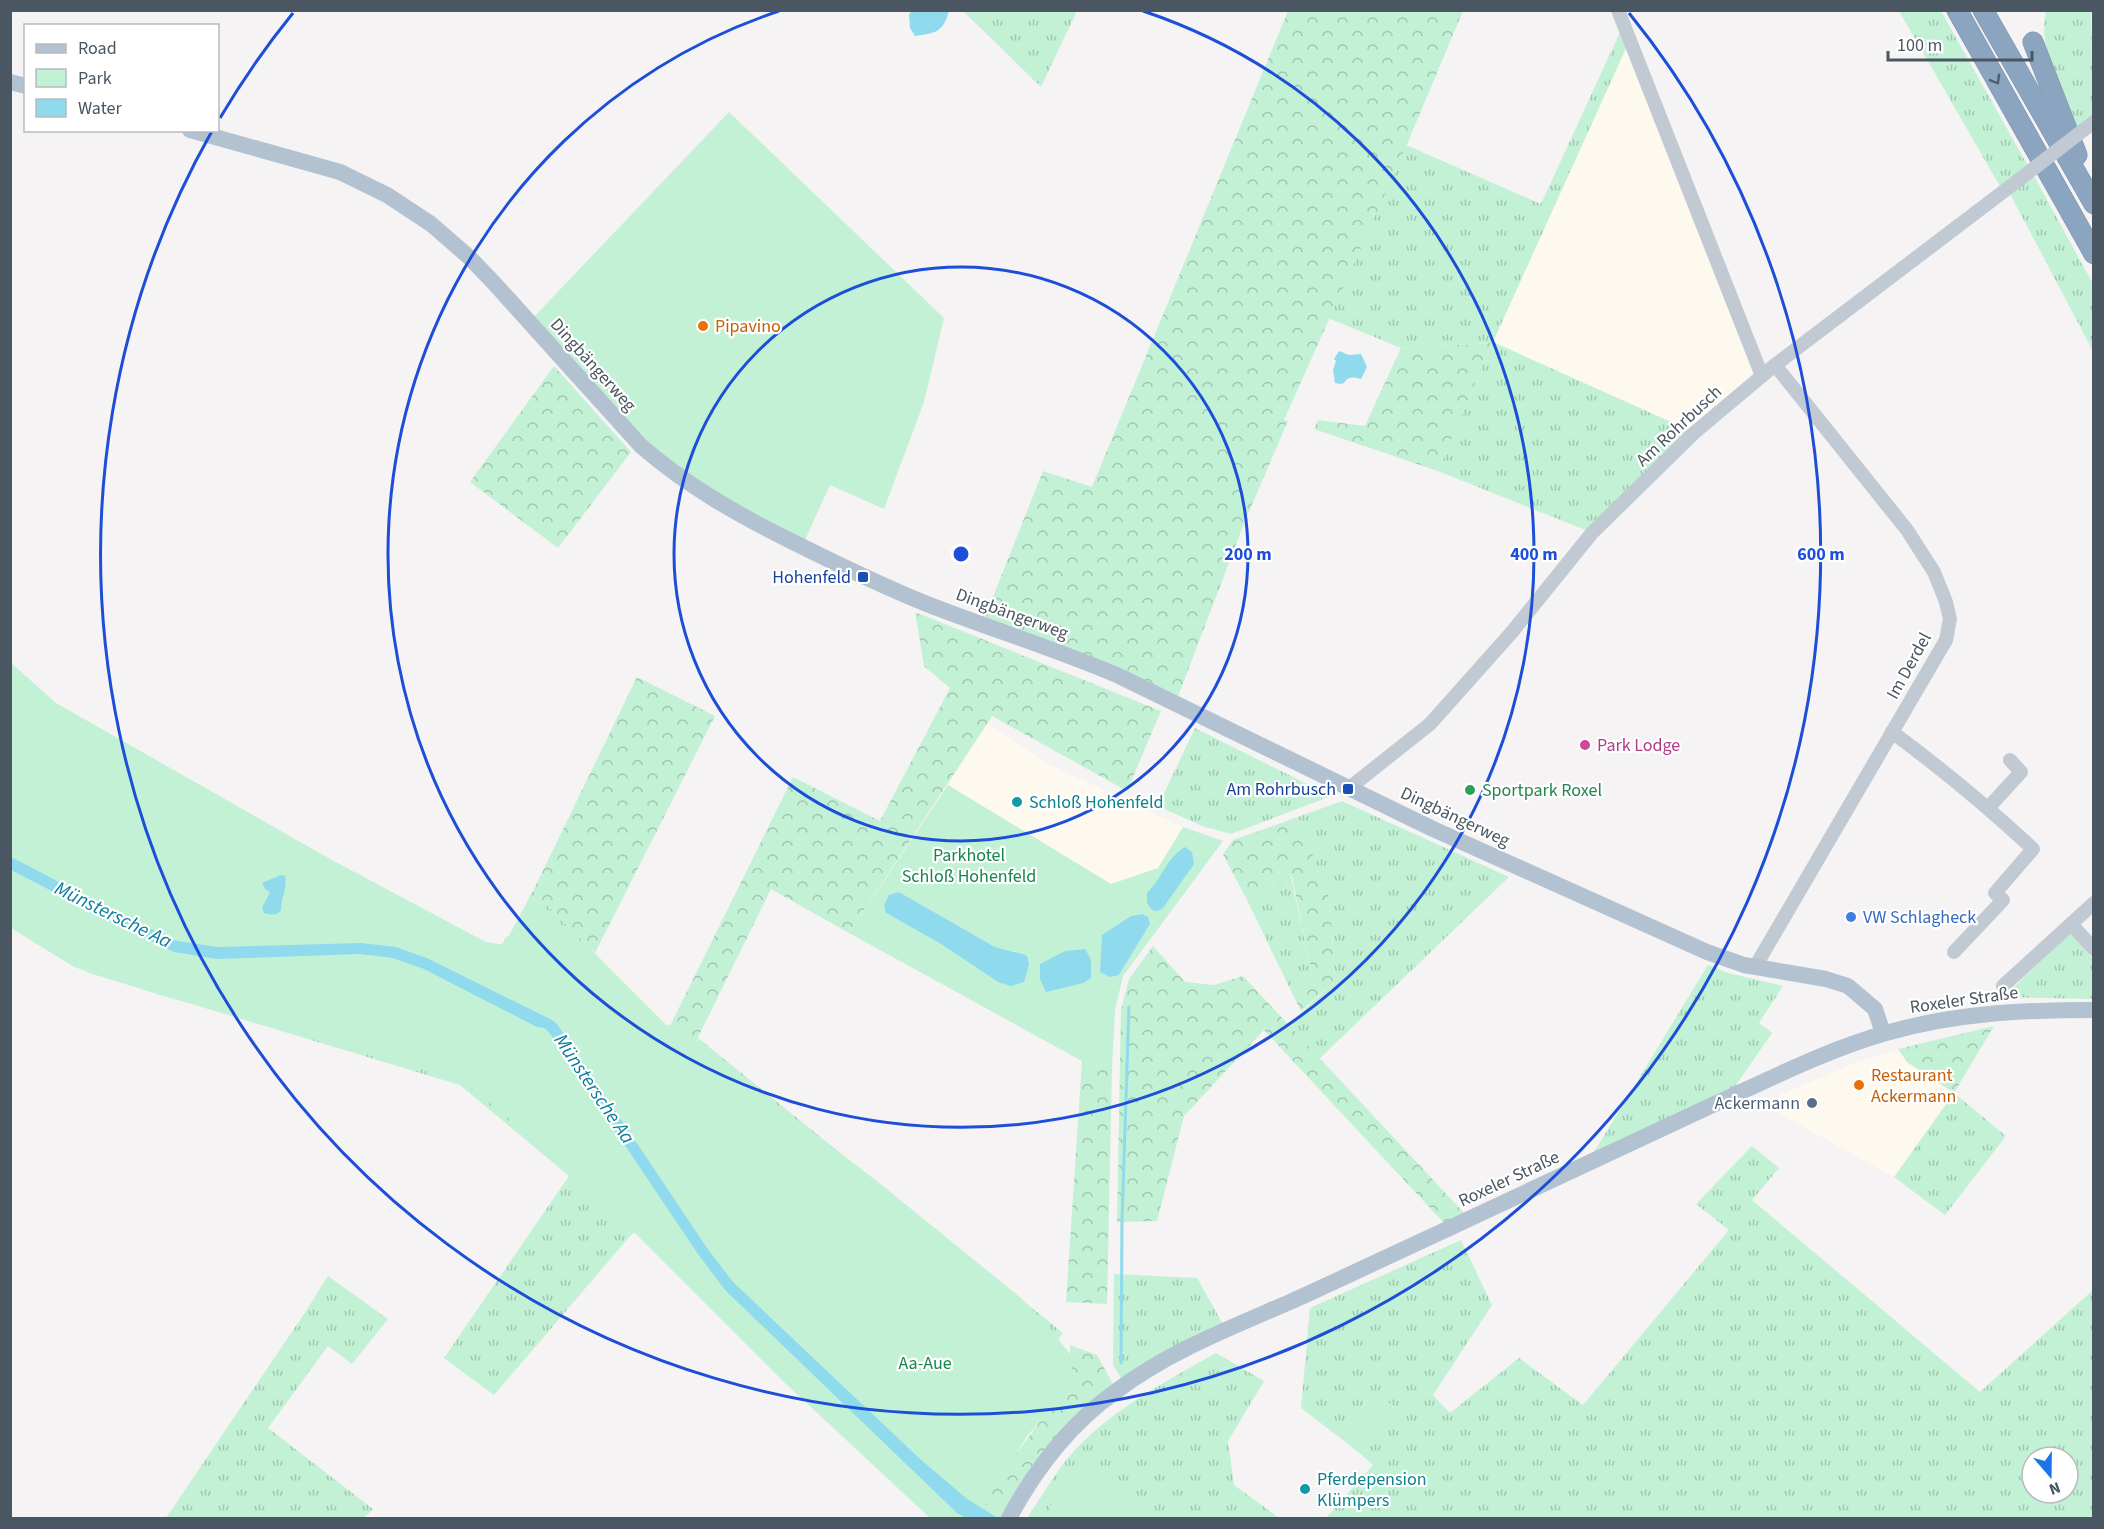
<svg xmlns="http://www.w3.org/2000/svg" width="2104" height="1529" viewBox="0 0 2104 1529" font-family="'Source Sans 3',sans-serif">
<defs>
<pattern id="grass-tufts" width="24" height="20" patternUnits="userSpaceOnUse" patternTransform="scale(1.5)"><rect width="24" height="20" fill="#c3f1d5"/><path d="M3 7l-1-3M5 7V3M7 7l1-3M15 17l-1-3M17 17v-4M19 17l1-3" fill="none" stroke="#a0c6b0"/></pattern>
<pattern id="forest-crowns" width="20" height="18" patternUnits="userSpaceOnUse" patternTransform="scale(1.5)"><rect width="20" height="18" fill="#c3f1d5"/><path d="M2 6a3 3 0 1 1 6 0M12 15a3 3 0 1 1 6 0" fill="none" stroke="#a0c6b0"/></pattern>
</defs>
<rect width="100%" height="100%" fill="#f5f3f3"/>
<!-- commercial -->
<g fill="#fdf9ef">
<polygon points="1627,46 1757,372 1689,430 1492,343"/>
<polygon points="988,724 1046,763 1183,827 1158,868 1111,884 948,785"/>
<polygon points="1898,1049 1907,1062 1954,1093 1894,1177 1761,1103 1860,1061"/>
</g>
<!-- grass -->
<g fill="url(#grass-tufts)" fill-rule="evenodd">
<polygon points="1076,11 1077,11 1041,87 963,11"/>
<polygon points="1899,11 1941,11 2028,166 2001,188"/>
<path d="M 2046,11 L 2091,11 L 2093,115 L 2073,130 C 2059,95 2038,48 2046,11 Z"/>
<polygon points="1621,30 1627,46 1493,342 1689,430 1588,531 1438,471 1492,343 1401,348 1328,318 1406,145 1541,204"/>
<polygon points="2034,176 2093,284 2093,351 2010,194"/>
<polygon points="1195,728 1331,796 1231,834 1202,826 1158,806"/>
<polygon points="1342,801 1509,877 1319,1059 1288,1025 1335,981 1330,900 1298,817"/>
<polygon points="10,863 504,945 533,891 669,1028 650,1220 630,1236 494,1395 444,1358 569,1176 460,1085 89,973 74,962"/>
<polygon points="1291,876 1312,976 1294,997 1247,900"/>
<polygon points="2070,932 2093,959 2093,999 2004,997"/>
<polygon points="1708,965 1728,973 1783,986 1759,1023 1772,1033 1734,1088 1591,1157"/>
<polygon points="698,1038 1063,1333 1059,1339 694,1048"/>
<polygon points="1954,1093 2006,1136 1945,1215 1894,1177"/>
<path d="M 1752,1146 L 1779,1168 L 1752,1200 L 1980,1392 L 2093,1290 L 2093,1518 L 1326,1518 L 1373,1465 L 1362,1455 L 1397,1409 L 1374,1392 L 1339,1437 L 1301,1408 L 1310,1308 L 1461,1240 L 1492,1305 L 1433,1395 L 1450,1413 L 1519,1358 L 1583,1405 L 1729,1230 L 1696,1204 ZM 2032,1457 L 2068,1457 L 2068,1493 L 2032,1493 Z"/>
<polygon points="1114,1274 1197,1278 1224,1326 1122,1380 1113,1365"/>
<polygon points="328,1276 388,1319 352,1364 328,1346 268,1428 373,1509 364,1518 166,1518 304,1314"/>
<path d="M 1216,1353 L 1264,1381 L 1228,1441 L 1234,1485 L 1279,1518 L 1027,1518 C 1045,1492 1061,1461 1085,1440 C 1123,1403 1171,1379 1216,1353 Z"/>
</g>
<!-- forest -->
<g fill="url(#forest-crowns)">
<polygon points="1288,11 1463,11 1402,156 1284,420 1288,421 1245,521 1177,699 983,622 1043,471 1092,487"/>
<polygon points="1492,343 1438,471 1314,429 1318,420 1365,426 1401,348"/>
<polygon points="554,366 631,452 558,548 470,482"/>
<polygon points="915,612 1161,711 1127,791 992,716 849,933 771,889 678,1078 669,1028 793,777 880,821 950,688 924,666"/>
<polygon points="637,677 715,716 595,953 533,891"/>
<polygon points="1298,817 1330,900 1335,981 1301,1011 1294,997 1312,976 1292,876 1247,900 1223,854 1233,840"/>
<polygon points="1153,946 1185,982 1214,985 1243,976 1465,1214 1444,1223 1264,1030 1184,1116 1157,1221 1117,1222 1121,1010 1129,979"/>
<polygon points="1994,1026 1954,1093 1907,1062 1898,1049"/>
<polygon points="1082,1061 1112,1068 1107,1304 1066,1302"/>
<polygon points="1070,1345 1097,1355 1113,1384 1002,1518 971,1518 982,1500 1070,1381"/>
</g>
<!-- green -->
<g fill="#c3f1d5" fill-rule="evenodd">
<polygon points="729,112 944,318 924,402 884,509 830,485 804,542 691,481 646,441 532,319"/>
<polygon points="10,662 56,703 332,860 499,949 506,937 511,935 531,894 665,1027 667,1024 697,1044 878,1182 1021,1298 1049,1327 1072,1357 1071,1386 1027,1436 985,1504 1008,1518 932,1518 929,1517 785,1383 636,1234 496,1108 470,1088 440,1074 160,995 74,967 11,928"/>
<path d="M 948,785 L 1111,884 L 1158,868 L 1183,827 L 1223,841 L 1123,976 L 1115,1010 L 1112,1068 L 1082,1061 L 849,933 ZM 899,892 L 995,947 L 1005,951 L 1015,951 L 998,982 L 941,944 L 886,913 ZM 1142,914 L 1150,924 L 1119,975 L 1102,936 L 1131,916 Z"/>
<polygon points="1374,1392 1397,1409 1362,1455 1339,1437"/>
<polygon points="1079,1464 1144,1518 1044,1518 1063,1485"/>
</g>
<!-- water -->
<g fill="#90daee">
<path d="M 912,11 L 948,10 L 949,11 C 943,33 935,33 915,36 L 910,28 L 909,14 Z"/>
<path d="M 1339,351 L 1349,355 L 1361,354 L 1367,367 L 1361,379 C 1354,377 1348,376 1344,383 L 1340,384 L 1335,383 L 1333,370 L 1336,361 L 1334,359 Z"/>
<path d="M 1185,847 L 1192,852 L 1194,864 L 1163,908 L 1158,911 L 1152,910 L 1147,903 L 1147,893 C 1162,879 1166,858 1185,847 Z"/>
<polygon points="11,857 138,923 177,941 218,947 361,943 396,947 429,959 552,1020 557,1024 707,1248 733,1282 919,1458 967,1499 998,1518 966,1518 957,1513 725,1290 698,1254 548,1031 544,1028 537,1027 424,969 393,958 360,954 217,959 174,952 133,933 11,870"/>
<path d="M 281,875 L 285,876 C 288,886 281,899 281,910 C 277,916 271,915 264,913 L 262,908 L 270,892 L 265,889 L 262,883 Z"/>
<path d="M 899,892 L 995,947 C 1006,951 1016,951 1027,956 L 1029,965 L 1024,982 L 1011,986 L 998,982 L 941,944 L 886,913 L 884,906 L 889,895 Z"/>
<polygon points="1142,914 1148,917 1150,924 1119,975 1110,977 1100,972 1102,935 1131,916"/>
<polygon points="1085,949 1091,960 1091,978 1083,983 1046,992 1040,979 1040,964 1065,951"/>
</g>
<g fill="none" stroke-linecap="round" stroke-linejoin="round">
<!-- stream -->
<polyline stroke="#90daee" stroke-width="3" points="1121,1363 1122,1220 1129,1007"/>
<defs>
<g id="highway">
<polyline points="1957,10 2094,254"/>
<polyline points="1983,10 2094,204"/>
<polyline points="2033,42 2077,155"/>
</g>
</defs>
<!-- highway casing -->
<use href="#highway" stroke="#7690ad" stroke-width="21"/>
<!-- minor -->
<g stroke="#c1cad2" stroke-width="14">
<polyline points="1618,10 1762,376"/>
<path d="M 1892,732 C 1942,769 1988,807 2033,849 L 1995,893 L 2003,900 L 1954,952"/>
<polyline points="1348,789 1430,724 1512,632 1592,533 1694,433 1775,365 2016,182"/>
<polyline points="1989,807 2021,772 2010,760"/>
<polyline points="2071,924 2094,949"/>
<polyline points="1755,967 1946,640 1950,619 1946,602 1934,572 1907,530 1775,365"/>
<polyline points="2003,986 2094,903"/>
</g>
<!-- major -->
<g stroke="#b3c2d1" stroke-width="16">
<polyline points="10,82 26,86"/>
<path d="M 190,130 L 340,172 L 387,195 L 431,224 L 469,257 L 494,283 L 641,446 C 687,486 740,516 795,543 C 839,565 882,586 927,604 C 991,629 1056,649 1119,676 L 1433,829 L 1707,952 L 1744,965 L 1826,979 L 1848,986 L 1875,1009 L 1883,1033"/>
<path d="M 1009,1518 C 1035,1470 1070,1424 1115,1392 C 1168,1352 1230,1328 1290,1302 C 1341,1279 1391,1255 1441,1232 C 1529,1191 1617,1150 1704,1109 C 1764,1082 1823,1051 1886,1033 C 1955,1013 2023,1010 2094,1010"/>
</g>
<!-- highway -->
<use href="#highway" stroke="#8ba5c1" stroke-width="20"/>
<!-- minor-bridge -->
<polyline stroke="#c1cad2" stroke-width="14" points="2016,182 2094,122"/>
</g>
<!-- one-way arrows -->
<defs><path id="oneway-chevron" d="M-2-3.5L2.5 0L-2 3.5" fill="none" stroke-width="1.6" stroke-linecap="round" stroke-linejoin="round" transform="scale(1.5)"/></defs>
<use stroke="#505e6b" href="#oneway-chevron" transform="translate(1996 80) rotate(60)"/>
<!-- distance rings -->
<g fill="none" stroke="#1d4ed8" stroke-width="3">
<circle cx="961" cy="554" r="287"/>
<path d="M1143 11A573 573 0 1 1 779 11"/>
<path d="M220 118A860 860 0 0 1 293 13M1629 13A860 860 0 1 1 212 131"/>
</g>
<!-- markers -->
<g fill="#e8710a" stroke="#fff" stroke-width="2">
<circle cx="703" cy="326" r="6"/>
<circle cx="1859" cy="1085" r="6"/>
</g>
<g fill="#1a4fb4" stroke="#fff" stroke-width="2">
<rect x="857" y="571" width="12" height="12" rx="3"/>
<rect x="1342" y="783" width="12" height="12" rx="3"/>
</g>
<circle fill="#d1479c" stroke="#fff" stroke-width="2" cx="1585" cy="745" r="6"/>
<circle fill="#2e9e5b" stroke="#fff" stroke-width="2" cx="1470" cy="790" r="6"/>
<g fill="#0f9aa8" stroke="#fff" stroke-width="2">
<circle cx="1017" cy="802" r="6"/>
<circle cx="1305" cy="1489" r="6"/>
</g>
<circle fill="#3f7fe0" stroke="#fff" stroke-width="2" cx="1851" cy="917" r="6"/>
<circle fill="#5c6f8a" stroke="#fff" stroke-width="2" cx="1812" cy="1103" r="6"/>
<g text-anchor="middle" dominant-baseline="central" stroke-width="4.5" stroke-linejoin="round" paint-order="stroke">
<!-- food labels -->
<g font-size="18" fill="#c56008" stroke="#fff" text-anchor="start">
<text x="715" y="326">Pipavino</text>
<text x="1871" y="1075">Restaurant<tspan x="1871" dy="21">Ackermann</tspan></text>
</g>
<!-- street labels -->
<g font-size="18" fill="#4a5661" stroke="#fff">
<text transform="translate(593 365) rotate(48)">Dingbängerweg</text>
<text transform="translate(1679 426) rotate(-43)">Am Rohrbusch</text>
<text transform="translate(1012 614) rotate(20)">Dingbängerweg</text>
<text transform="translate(1909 666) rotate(-61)">Im Derdel</text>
<text transform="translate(1455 817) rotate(25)">Dingbängerweg</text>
<text transform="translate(1964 1000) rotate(-8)">Roxeler Straße</text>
<text transform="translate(1509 1179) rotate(-25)">Roxeler Straße</text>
</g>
<!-- transit labels -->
<g font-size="18" fill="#164399" stroke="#fff" text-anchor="end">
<text x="851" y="577">Hohenfeld</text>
<text x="1336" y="789">Am Rohrbusch</text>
</g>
<!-- hotel labels -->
<g font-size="18" fill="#b23c85" stroke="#fff" text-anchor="start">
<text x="1597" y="745">Park Lodge</text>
</g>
<!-- leisure labels -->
<g font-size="18" fill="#27864d" stroke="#fff" text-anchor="start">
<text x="1482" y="790">Sportpark Roxel</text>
</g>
<!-- culture labels -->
<g font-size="18" fill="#0d838f" stroke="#fff" text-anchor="start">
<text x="1029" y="802">Schloß Hohenfeld</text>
<text x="1317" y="1479">Pferdepension<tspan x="1317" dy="21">Klümpers</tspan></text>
</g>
<!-- park labels -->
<g font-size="18" fill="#17864f" stroke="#fff">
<text x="969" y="855">Parkhotel<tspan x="969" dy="21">Schloß Hohenfeld</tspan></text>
<text x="925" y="1363">Aa-Aue</text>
</g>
<!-- shop labels -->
<g font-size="18" fill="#366cbe" stroke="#fff" text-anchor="start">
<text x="1863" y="917">VW Schlagheck</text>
</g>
<!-- service labels -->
<g font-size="18" fill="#4e5e75" stroke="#fff" text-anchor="end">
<text x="1800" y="1103">Ackermann</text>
</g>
<!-- water labels -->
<g font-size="20" font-style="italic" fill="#0c7c9b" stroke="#fff">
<text transform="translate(113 915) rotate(26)">Münstersche Aa</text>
<text transform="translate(594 1089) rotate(56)">Münstersche Aa</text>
</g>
</g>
<circle cx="961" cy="554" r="9" fill="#1d4ed8" stroke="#fff" stroke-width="3"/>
<g font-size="18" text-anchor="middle" font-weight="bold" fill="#1d4ed8" stroke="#fff" stroke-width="4.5" stroke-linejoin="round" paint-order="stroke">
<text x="1248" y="560">200 m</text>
<text x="1534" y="560">400 m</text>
<text x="1821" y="560">600 m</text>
</g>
<!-- border -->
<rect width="2104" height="1529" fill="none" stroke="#4a5661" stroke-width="24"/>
<!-- legend -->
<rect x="24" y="24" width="195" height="108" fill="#ffffff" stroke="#b7bbc0" stroke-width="1.5"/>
<rect x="36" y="44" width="30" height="9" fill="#b3c2d1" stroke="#b7bbc0" stroke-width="1.5"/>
<text x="78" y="54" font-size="18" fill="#4a5661">Road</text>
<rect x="36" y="69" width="30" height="18" fill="#c3f1d5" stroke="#b7bbc0" stroke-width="1.5"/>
<text x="78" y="84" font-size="18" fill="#4a5661">Park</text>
<rect x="36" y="99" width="30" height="18" fill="#90daee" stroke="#b7bbc0" stroke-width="1.5"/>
<text x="78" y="114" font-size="18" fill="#4a5661">Water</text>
<!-- north arrow -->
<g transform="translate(2050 1475) rotate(160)"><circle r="28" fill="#ffffff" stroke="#b7bbc0" stroke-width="1.5"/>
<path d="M0-4.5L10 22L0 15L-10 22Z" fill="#1a73e8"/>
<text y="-9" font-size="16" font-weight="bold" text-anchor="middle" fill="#4a5661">N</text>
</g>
<!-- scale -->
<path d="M1888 51v9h144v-9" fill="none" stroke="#4a5661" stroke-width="3"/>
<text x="1897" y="51" font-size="18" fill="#4a5661" stroke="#ffffff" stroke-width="4.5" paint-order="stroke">100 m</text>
</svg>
